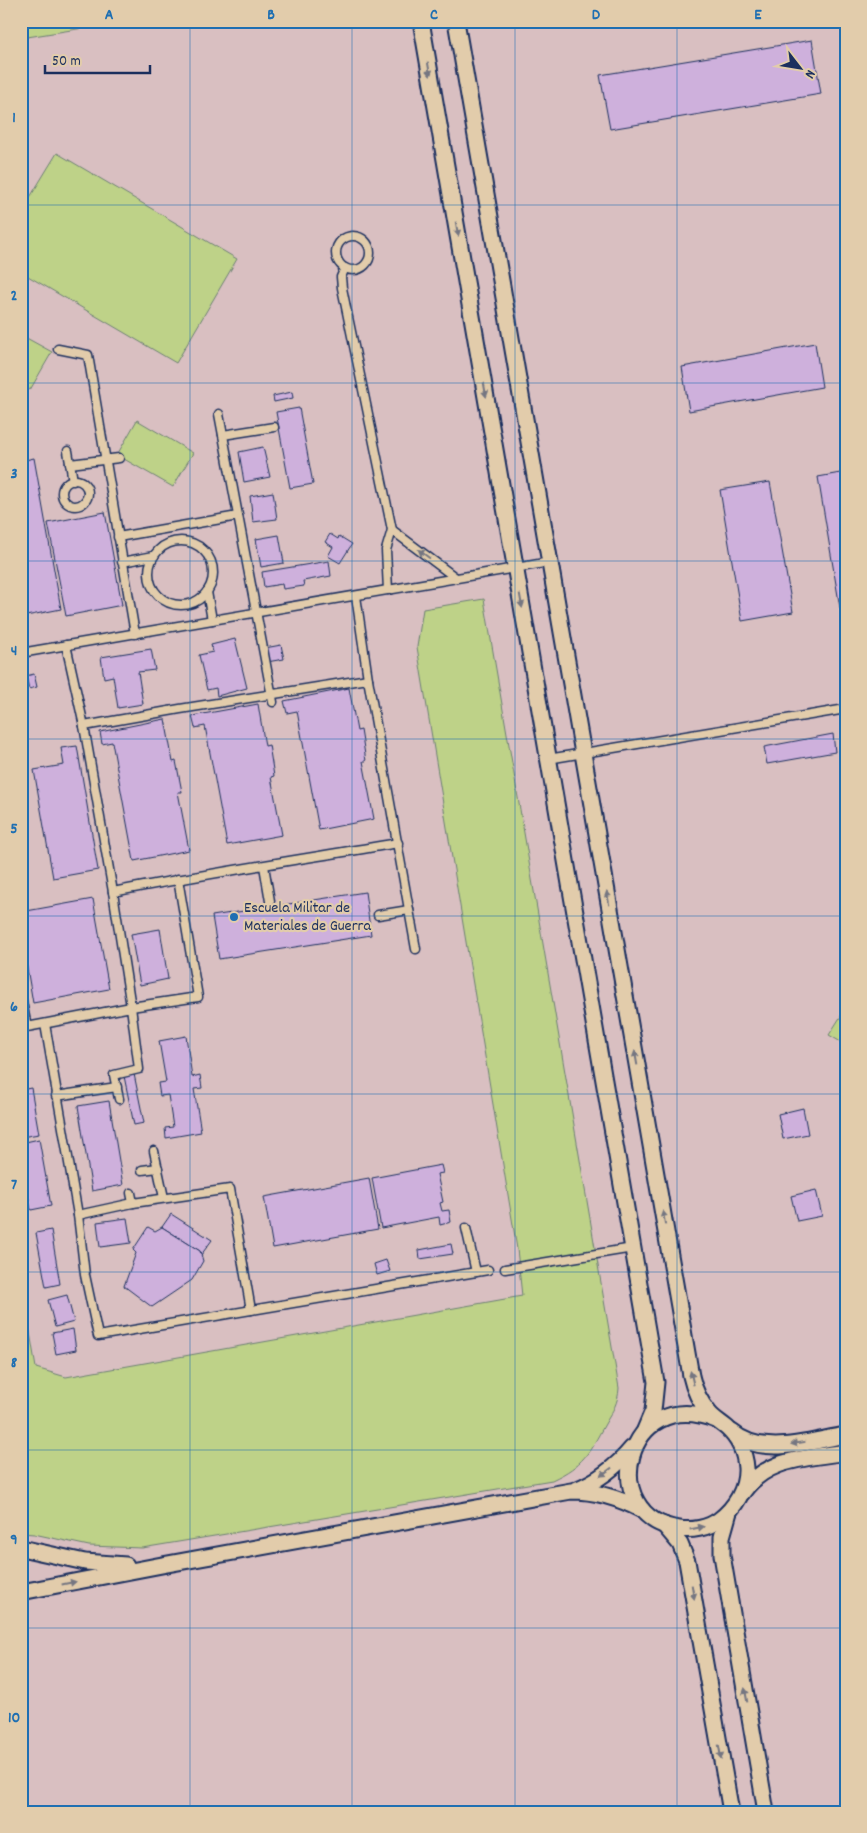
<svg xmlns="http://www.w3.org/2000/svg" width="867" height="1833" viewBox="0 0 867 1833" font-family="Dekko,sans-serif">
<rect width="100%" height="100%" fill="#dec6b5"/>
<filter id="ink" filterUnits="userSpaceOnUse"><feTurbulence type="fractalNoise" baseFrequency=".02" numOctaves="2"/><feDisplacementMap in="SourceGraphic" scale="10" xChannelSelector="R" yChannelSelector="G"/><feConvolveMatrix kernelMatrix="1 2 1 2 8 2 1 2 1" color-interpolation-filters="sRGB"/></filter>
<g filter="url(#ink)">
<!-- built -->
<rect fill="#d9bfc1" x="21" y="21" width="825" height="1791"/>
<!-- green -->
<g fill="#bed288" stroke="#6c8073">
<polygon points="21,21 128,21 21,38"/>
<polygon points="57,153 237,259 176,363 21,272 21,212"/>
<polygon points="21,335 52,352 30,390 21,385"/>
<polygon points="137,420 193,453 173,487 117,455"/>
<path d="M 484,599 L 619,1388 C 618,1404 613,1410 605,1424 C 589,1453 584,1465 552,1480 L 142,1548 L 89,1546 L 34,1534 L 21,1533 L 21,1279 L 36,1368 L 66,1377 L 522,1296 L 517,1249 L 417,647 L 423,609 Z"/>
<polygon points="846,1008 846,1045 829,1035"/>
</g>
<!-- building -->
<g fill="#ceb0dc" stroke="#1b2f5e">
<polygon points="764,21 783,21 783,24 764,26"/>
<polygon points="812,40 821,94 610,129 600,75"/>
<polygon points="815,343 822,387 689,411 682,367"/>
<polygon points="292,392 293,398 274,402 273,396"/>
<polygon points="299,408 313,484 290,488 276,412"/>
<polygon points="263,447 270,477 244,482 239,452"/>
<polygon points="34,458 61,609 21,617 21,461"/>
<polygon points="846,472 846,607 840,608 818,477"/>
<polygon points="770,482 793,612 742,621 720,490"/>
<polygon points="273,492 277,519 253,522 250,496"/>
<polygon points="105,512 122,605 66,616 48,523"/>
<polygon points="330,534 338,539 339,536 352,544 340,563 328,556 333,547 325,542"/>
<polygon points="279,535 284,563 261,567 256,539"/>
<polygon points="329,561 331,576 303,581 304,586 283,589 282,584 264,587 262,572"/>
<polygon points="235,639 247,688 217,696 216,688 207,690 199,655 213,652 211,645"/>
<polygon points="281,645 284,659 267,662 265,648"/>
<polygon points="151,649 155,670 138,672 143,704 118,708 113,676 104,678 101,657"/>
<polygon points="34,674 37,687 29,689 26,676"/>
<polygon points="349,688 357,731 361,730 366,761 363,761 374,819 319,830 297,711 287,713 284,701"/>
<polygon points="258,704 265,746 269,745 274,776 271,777 282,835 227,845 205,726 195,728 192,716"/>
<polygon points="165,719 173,762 176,761 182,792 178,792 189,850 134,861 112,742 102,744 100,732"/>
<polygon points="833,734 835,752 767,764 764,747"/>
<polygon points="77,746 98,870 53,878 34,770 64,765 61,748"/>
<polygon points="365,892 371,935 219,959 212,916"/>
<polygon points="93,899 109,989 33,1003 21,933 21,912"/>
<polygon points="160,929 168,979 140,985 131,934"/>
<polygon points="186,1036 192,1077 200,1075 202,1088 194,1089 201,1132 166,1138 165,1128 173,1127 168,1095 160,1096 158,1083 166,1082 159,1041"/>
<polygon points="134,1074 144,1123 134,1125 124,1076"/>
<polygon points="31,1088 39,1134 21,1137 21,1090"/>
<polygon points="109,1101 123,1185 92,1191 78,1106"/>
<polygon points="803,1108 808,1134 783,1139 778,1114"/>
<polygon points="39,1139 51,1206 31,1210 21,1160 21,1143"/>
<polygon points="441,1165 443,1173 437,1174 443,1202 440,1203 442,1211 449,1210 451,1222 440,1225 439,1217 381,1228 372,1178"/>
<polygon points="369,1178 378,1229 273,1248 264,1197"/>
<polygon points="816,1190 822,1216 797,1221 791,1196"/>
<polygon points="171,1214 212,1240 201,1255 200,1251 162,1227"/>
<polygon points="127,1218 131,1243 100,1247 97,1222"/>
<polygon points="148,1227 155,1231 162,1227 200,1251 203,1261 192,1280 152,1307 124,1286 136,1253 133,1250"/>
<polygon points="51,1230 60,1284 46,1287 36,1233"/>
<polygon points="451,1244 453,1254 420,1259 419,1250"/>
<polygon points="386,1260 390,1271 377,1275 374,1264"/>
<polygon points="67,1295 74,1322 55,1327 48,1300"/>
<polygon points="73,1329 76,1350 56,1354 52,1333"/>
</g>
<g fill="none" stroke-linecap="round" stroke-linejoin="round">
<defs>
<g id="service">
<circle cx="353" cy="253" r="17"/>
<polyline points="345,268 341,277 342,288 392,530 386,550 388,590"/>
<polyline points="58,349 88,355 135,634"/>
<polyline points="219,414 273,702"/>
<polyline points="223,435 274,427"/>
<polyline points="68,451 73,481"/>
<polyline points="70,464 119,458"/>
<circle cx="75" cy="493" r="13"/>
<polyline points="392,530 456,578"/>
<polyline points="118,537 238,516"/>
<circle cx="181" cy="573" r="32"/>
<polyline points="122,562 154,556"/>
<polyline points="207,592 212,620"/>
<polyline points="356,596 368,679 416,949"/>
<polyline points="66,645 84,726"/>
<polyline points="21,653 550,562"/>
<polyline points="548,759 846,709"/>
<polyline points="264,866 270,901"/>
<polyline points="178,879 198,997 131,1007 113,892 84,726 180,709 368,679"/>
<path d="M 113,892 C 208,873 303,859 398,843"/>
<polyline points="378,915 409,910"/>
<polyline points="21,996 27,1027 131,1007 139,1069 114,1075 119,1099"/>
<polyline points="45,1024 78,1215 85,1275 98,1336 488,1270"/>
<polyline points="56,1096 117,1087"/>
<polyline points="154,1151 164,1198"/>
<polyline points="142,1170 158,1168"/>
<polyline points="131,1193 133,1203"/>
<polyline points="78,1215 133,1203 230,1189 251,1310"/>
<polyline points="466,1228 476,1272"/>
<polyline points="505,1269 633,1248"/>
</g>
<g id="minor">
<polyline points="421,21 656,1382 653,1411 645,1430"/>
<path d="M 456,21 L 691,1376 C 694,1390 700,1402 709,1413 C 714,1419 721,1423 727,1428 C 738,1438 745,1453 746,1468 C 747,1489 735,1508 719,1520 C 708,1528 692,1531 679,1529 C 595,1517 625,1383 716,1420"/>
<path d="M 732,1432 C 763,1458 809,1441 846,1435"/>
<path d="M 575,1490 C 598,1481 617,1466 632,1448"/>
<path d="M 742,1493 C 767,1457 806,1459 846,1452"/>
<polyline points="729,1512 722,1537 722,1555 766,1812"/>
<polyline points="664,1525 680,1544 687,1561 731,1812"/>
<polyline points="21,1548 85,1562 126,1565"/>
<path d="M 21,1592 L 162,1565 L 571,1491 C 597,1491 619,1498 642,1510"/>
</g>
</defs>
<!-- service casing -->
<use href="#service" stroke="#1b2f5e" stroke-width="11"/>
<!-- minor casing -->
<use href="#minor" stroke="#1b2f5e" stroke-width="19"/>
<!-- service -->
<use href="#service" stroke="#e2ccab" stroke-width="8"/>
<!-- minor -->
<use href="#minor" stroke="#e2ccab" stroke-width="15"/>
</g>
<!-- one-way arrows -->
<defs><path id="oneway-solid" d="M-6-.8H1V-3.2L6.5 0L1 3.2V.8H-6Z" transform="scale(1.25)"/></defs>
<g fill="#757681">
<use href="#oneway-solid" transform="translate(429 69) rotate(80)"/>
<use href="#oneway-solid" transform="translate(457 229) rotate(80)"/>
<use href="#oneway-solid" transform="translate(485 390) rotate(80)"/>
<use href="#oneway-solid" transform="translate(424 554) rotate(-143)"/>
<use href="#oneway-solid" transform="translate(521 601) rotate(80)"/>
<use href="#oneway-solid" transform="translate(608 898) rotate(-100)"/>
<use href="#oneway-solid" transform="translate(636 1058) rotate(-100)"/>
<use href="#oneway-solid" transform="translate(664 1218) rotate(-100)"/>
<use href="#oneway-solid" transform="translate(692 1378) rotate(-103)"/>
<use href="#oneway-solid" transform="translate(798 1443) rotate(170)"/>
<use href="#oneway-solid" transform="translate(606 1472) rotate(144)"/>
<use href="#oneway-solid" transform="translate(697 1528) rotate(-11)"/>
<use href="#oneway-solid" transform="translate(69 1583) rotate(-11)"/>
<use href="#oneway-solid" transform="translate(693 1592) rotate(80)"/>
<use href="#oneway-solid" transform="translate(746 1695) rotate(-100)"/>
<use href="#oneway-solid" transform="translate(720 1752) rotate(80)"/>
</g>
</g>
<!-- grid -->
<path fill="none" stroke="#1f6fb2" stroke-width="1" stroke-opacity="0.55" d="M 190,21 L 190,1812M 352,21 L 352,1812M 515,21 L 515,1812M 677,21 L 677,1812M 21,205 L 846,205M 21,383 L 846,383M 21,561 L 846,561M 21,739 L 846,739M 21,916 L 846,916M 21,1094 L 846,1094M 21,1272 L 846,1272M 21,1450 L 846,1450M 21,1628 L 846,1628"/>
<!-- markers -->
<circle fill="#1f6fb2" stroke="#e2ccab" stroke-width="2" cx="234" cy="917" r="5"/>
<g text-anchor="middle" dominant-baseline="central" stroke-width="4.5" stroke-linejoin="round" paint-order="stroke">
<!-- poi labels -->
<g font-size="16" fill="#1b2f5e" stroke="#e2ccab" text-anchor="start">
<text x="244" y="908">Escuela Militar de<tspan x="244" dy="18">Materiales de Guerra</tspan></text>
</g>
</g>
<!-- margin -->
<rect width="867" height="1833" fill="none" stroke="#e2ccab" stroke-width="55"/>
<!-- north arrow -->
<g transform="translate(800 68) rotate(121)" stroke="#e2ccab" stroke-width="4" paint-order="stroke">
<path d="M0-4L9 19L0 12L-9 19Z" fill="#1b2f5e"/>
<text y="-8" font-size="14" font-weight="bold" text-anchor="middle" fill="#1b2f5e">N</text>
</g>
<!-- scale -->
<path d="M45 65v8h105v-8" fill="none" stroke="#1b2f5e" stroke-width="2.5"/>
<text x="52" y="65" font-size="15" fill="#1b2f5e" stroke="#e2ccab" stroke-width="4" paint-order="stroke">50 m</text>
<rect x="28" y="28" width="812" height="1778" fill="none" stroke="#1f6fb2" stroke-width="2"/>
<g font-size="16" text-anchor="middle" font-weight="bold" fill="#1f6fb2">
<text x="109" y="19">A</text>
<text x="271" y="19">B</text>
<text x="434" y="19">C</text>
<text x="596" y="19">D</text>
<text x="758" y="19">E</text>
<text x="14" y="122">1</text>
<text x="14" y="300">2</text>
<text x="14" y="478">3</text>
<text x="14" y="655">4</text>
<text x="14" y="833">5</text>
<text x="14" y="1011">6</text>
<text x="14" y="1189">7</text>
<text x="14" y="1367">8</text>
<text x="14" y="1544">9</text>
<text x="14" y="1722">10</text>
</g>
</svg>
